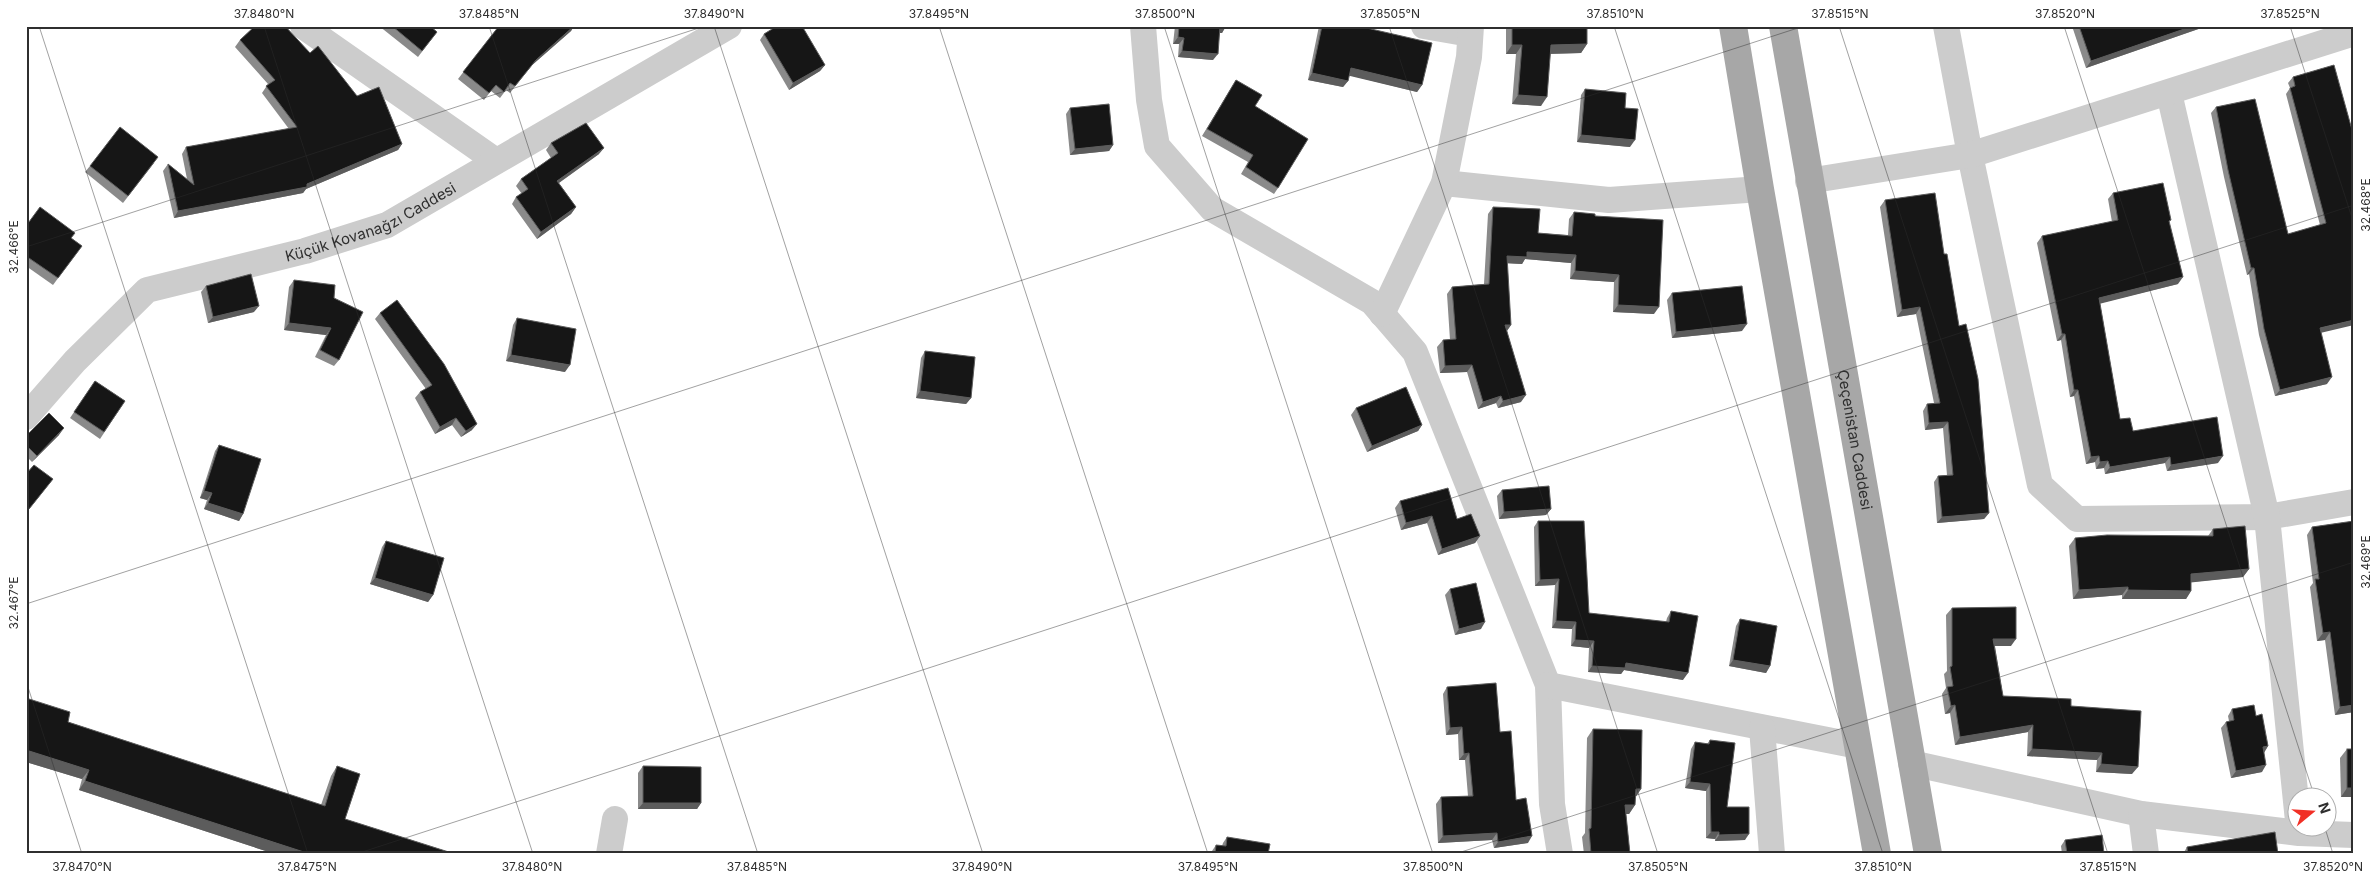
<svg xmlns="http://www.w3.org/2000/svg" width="2380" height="880" viewBox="0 0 2380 880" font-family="Inter,sans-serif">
<rect width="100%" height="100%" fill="#fff"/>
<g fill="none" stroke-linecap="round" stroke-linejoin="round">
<!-- minor -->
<g stroke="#ccc" stroke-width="26">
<polyline points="303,26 496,161"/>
<polyline points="1143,26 1149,100 1157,146 1212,209 1372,302 1415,352 1548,685 1552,804 1560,854"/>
<polyline points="1424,26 1470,34"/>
<polyline points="1946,26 1970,155 2040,485 2077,519 2267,517 2354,502"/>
<polyline points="2169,93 2267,517 2298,821"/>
<polyline points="1808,181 1970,155 2354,33"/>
<polyline points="1444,183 1609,200 1760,189"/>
<polyline points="1382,314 1444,183 1469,57 1471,26"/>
<path id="s1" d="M 26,417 L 75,361 L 147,290 L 305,251 L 387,225 L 729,26"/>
<polyline points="1548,685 1858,746"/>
<polyline points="1762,728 1772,854"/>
<polyline points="1911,763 2141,814 2299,833 2354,835"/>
<polyline points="2141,814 2146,854"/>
<polyline points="609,854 615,819"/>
</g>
<!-- major -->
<g stroke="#a7a7a7" stroke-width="28">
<polyline points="1733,26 1760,189 1877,854"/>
<path id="s2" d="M 1783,26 L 1928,854"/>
</g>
</g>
<!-- wall -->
<g fill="#8a8a8a">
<polygon points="379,26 430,26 437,32 418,57"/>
<polygon points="499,26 574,26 571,31 531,66 510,93 506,90 500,98 491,91 484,100 458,79"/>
<polygon points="1175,26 1226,26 1222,33 1220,33 1213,60 1178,57 1179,44 1173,44"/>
<polygon points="1319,26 1358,26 1422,85 1417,92 1349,75 1348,81 1343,87 1308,80"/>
<polygon points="1506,26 1587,26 1587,44 1581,53 1550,54 1541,106 1512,104 1516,54 1506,54"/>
<polygon points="2072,26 2207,26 2086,68"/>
<polygon points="764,34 825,65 820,71 789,90 760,40"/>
<polygon points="240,40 310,53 357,96 402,144 398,150 306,189 303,193 174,218 163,171 168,164 187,179 182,154 186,147 289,129 262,93 268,84 235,47"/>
<polygon points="2334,65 2321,333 2327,384 2275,396 2259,335 2249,274 2247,275 2224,177 2211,113 2216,107 2288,234 2320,225 2286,94 2290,88 2288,83 2293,77"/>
<polygon points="1236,80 1255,106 1278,188 1274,194 1241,174 1248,162 1202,136"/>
<polygon points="1585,89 1625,108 1630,147 1577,142 1581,95"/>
<polygon points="1070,108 1113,145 1109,151 1070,155 1066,114"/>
<polygon points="551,143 599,154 559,183 576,207 571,214 537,239 512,204 516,197 522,194 516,186 521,179 551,158 546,150"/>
<polygon points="154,163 123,203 85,172 90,166"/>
<polygon points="2113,193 2169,223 2178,284 2100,303 2120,419 2133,431 2218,463 2167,471 2165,463 2105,474 2104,468 2096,469 2095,462 2086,464 2074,396 2070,397 2061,340 2057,341 2037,243 2042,236 2112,222 2108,199"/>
<polygon points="1885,200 1944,254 1989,513 1984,519 1937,523 1934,482 1938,476 1947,475 1943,428 1925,430 1923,411 1927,404 1934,403 1916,314 1897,317 1880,207"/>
<polygon points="1493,207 1538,233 1568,235 1569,219 1574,212 1595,216 1654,314 1613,312 1614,282 1570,279 1571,263 1525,259 1522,264 1507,263 1511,325 1507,331 1521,402 1498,408 1496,403 1478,409 1467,372 1440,373 1437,347 1443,340 1450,340 1447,294 1452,287 1484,284 1488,214"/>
<polygon points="26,226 71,238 82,246 53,285 26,266"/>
<polygon points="294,280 334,298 339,360 334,366 315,357 326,335 284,330 289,287"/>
<polygon points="206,286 254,312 208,323 201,292"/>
<polygon points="1672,293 1742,331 1672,338 1667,300"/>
<polygon points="380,313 472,430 461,437 452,425 435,434 415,398 420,392 426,389 375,319"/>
<polygon points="517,318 565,372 506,361 513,325"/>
<polygon points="925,351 971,398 966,404 916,398 921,358"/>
<polygon points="95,381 125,401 100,439 70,418"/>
<polygon points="1356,408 1422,425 1418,431 1367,452 1351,415"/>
<polygon points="59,435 32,462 26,456 26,436"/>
<polygon points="219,445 243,514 239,521 204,509 207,500 200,498 215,451"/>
<polygon points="26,474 53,479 26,513"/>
<polygon points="1502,490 1551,509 1546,515 1499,519 1497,496"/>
<polygon points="1400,501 1457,519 1480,536 1475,543 1438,555 1427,523 1401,530 1395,508"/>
<polygon points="1538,521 1589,613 1666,622 1667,618 1671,611 1683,680 1624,670 1621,674 1588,672 1589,648 1571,646 1572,629 1552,628 1555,585 1535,586 1534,527"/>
<polygon points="2354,521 2354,712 2335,715 2325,640 2317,641 2310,587 2313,583 2307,535 2312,527"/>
<polygon points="2213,529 2249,569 2243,577 2191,582 2191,591 2186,599 2122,599 2122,595 2073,599 2069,546 2075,538 2208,536"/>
<polygon points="386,541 433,595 428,602 370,584 382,547"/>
<polygon points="1450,589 1481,629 1455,635 1445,595"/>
<polygon points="1952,608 2011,646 1995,646 2003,696 2071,706 2132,774 2096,772 2097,760 2027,756 2028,732 1955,745 1950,713 1945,714 1942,694 1946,688 1944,674 1947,671 1946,615"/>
<polygon points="1740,619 1770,666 1766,673 1729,666 1736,626"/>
<polygon points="1447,687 1500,732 1516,800 1528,843 1494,848 1492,840 1438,843 1436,804 1441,797 1468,796 1465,760 1459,760 1458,734 1446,735 1443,694"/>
<polygon points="26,698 68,722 321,805 331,776 337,766 345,819 455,854 275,854 79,790 82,779 26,762"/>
<polygon points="2232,709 2256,716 2268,746 2264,752 2262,772 2231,778 2221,728 2226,722 2229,721 2228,716"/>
<polygon points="1593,729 1641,789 1635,797 1635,805 1629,814 1626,814 1630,854 1584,854 1582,837 1585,833 1587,738"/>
<polygon points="1710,740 1727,807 1745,840 1715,841 1715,839 1706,838 1706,791 1685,788 1691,749 1695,742 1707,744"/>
<polygon points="2347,749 2354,797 2341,797 2340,758"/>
<polygon points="643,766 701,803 697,809 638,809 638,773"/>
<polygon points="1227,837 1268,854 1211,854 1212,851 1216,845 1222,846 1223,843"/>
<polygon points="2065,840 2104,854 2062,854 2061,846"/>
<polygon points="2187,847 2278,854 2183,854"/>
</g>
<!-- shaded-wall -->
<g fill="#5c5c5c">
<polygon points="574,26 571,31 531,66 510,93 536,60"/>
<polygon points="1220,26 1226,26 1222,33 1216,33"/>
<polygon points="2193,26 2207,26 2086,68 2091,61"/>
<polygon points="1178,37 1184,38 1179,44 1173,44"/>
<polygon points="1587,44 1581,53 1544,54 1551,45"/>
<polygon points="1512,45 1522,45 1516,54 1506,54"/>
<polygon points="1182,51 1218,54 1213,60 1178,57"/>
<polygon points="825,65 820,71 789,90 793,83"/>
<polygon points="1351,68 1422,85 1417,92 1346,75"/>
<polygon points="1312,73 1348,81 1343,87 1308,80"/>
<polygon points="1518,95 1547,97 1541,106 1512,104"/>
<polygon points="1581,135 1635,140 1630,147 1577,142"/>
<polygon points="402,144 398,150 306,189 303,193 174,218 178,211 307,184"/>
<polygon points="1113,145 1109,151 1070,155 1075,149"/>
<polygon points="604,148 599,154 553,187 557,181"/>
<polygon points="576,207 571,214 537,239 541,232"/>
<polygon points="1527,252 1576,255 1571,263 1525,259 1522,264 1501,263 1507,256"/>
<polygon points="2251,268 2254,268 2249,274 2247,275"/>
<polygon points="1575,271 1619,275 1614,282 1570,279"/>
<polygon points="2183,277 2178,284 2095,305 2099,298"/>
<polygon points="1618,305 1659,307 1654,314 1613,312"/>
<polygon points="259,306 254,312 208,323 213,317"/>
<polygon points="1920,307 1916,314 1897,317 1902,310"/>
<polygon points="2354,320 2354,325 2316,334 2320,328"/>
<polygon points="289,323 331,328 326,335 284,330"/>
<polygon points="1747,324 1742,331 1672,338 1676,332"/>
<polygon points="1505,325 1511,325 1506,332"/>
<polygon points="2062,334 2065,334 2061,340 2057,341"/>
<polygon points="511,355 570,365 565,372 506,361"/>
<polygon points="1472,365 1467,372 1440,373 1445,366"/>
<polygon points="2332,377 2327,384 2275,396 2280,390"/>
<polygon points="2074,390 2078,390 2074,396 2070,397"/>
<polygon points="920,391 971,398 966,404 916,398"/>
<polygon points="1526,395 1521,402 1498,408 1503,401"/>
<polygon points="1501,396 1496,403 1478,409 1483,402"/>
<polygon points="456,418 452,425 435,434 440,427"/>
<polygon points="1948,422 1943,428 1925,430 1929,423"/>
<polygon points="477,424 472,430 461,437 466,431"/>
<polygon points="1422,425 1418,431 1367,452 1372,446"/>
<polygon points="64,428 59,435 32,462 37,456"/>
<polygon points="2099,456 2095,462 2086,464 2091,457"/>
<polygon points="2223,456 2218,463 2167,471 2171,465"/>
<polygon points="2170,457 2165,463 2105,474 2110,467"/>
<polygon points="2108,461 2104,468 2096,469 2100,462"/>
<polygon points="204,491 212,493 207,500 200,498"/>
<polygon points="208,503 243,514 239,521 204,509"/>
<polygon points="1551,509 1546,515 1499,519 1504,512"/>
<polygon points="1989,513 1984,519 1937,523 1942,517"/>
<polygon points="1432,516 1427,523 1401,530 1406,523"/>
<polygon points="1480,536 1475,543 1438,555 1442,549"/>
<polygon points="2249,569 2243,577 2186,583 2191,574"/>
<polygon points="375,578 433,595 428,602 370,584"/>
<polygon points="1559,579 1555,585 1535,586 1540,580"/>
<polygon points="2128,587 2122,595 2073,599 2079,590"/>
<polygon points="2128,590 2191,591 2186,599 2122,599"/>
<polygon points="1556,621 1576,622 1572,629 1552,628"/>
<polygon points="1485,622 1481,629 1455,635 1459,629"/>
<polygon points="2330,632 2325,640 2317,641 2323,633"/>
<polygon points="1993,639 2016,639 2011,646 1988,646"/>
<polygon points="1575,640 1594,641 1589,648 1571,646"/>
<polygon points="1733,660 1770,666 1766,673 1729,666"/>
<polygon points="1626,663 1688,673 1683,680 1624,670 1621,674 1588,672 1592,666"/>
<polygon points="1955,705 1950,713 1945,714 1951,706"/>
<polygon points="2354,705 2354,712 2335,715 2340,707"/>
<polygon points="2033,725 2028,732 1955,745 1960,737"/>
<polygon points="1462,727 1458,734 1446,735 1450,728"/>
<polygon points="2268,746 2264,753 2263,747"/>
<polygon points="2032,749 2102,753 2097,760 2027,756"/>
<polygon points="26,750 89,770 82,779 26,762"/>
<polygon points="1469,753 1465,760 1459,760 1464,754"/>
<polygon points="2101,764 2138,767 2132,774 2096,772"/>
<polygon points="2266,765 2262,772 2231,778 2236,771"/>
<polygon points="85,781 310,854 275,854 79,790"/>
<polygon points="1690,782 1710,784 1706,791 1685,788"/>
<polygon points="2347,788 2354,788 2354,797 2341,797"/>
<polygon points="1636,789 1641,789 1635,798"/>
<polygon points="643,803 701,803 697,809 638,809"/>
<polygon points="1625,805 1635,805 1629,814 1619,814"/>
<polygon points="1711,832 1719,832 1715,839 1706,838"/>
<polygon points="1497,833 1492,840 1438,843 1443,836"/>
<polygon points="1749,834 1745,840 1715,841 1719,835"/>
<polygon points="1532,836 1528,843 1494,848 1498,842"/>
</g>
<!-- building -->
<g fill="#161616" stroke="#5c5c5c">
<polygon points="255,26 285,26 310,53 318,46 357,96 379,87 402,144 307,184 307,187 178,211 168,164 194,185 186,147 297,127 266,86 275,80 240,40"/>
<polygon points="392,26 430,26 437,32 422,51"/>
<polygon points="499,26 574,26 536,60 515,86 510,83 504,92 496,85 489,93 463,72"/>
<polygon points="777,26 802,26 825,65 793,83 764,34"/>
<polygon points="1179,26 1220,26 1218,54 1182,51 1184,38 1178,37"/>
<polygon points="1322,26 1358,26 1432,43 1422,85 1351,68 1348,81 1312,73"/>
<polygon points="1512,26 1587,26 1587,44 1551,45 1547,97 1518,95 1522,45 1512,45"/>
<polygon points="2079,26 2193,26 2091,61"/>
<polygon points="2334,65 2354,137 2354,320 2320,328 2332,377 2280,390 2264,329 2254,268 2251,268 2228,170 2216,107 2255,99 2288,234 2326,223 2290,88 2295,86 2293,77"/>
<polygon points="1236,80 1262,95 1255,106 1308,139 1278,188 1246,167 1253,155 1207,129"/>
<polygon points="1585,89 1626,93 1625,108 1638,109 1635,140 1581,135"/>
<polygon points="1109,104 1113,145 1075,149 1070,108"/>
<polygon points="586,123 604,148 557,181 576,207 541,232 516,197 528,189 521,179 558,153 551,143"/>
<polygon points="120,127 158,157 128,196 90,166"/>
<polygon points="2163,183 2171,220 2169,221 2183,277 2099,298 2120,419 2130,418 2133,431 2217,417 2223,456 2171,465 2170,457 2110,467 2108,461 2100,462 2099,456 2091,457 2078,390 2074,390 2065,334 2062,334 2042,236 2118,220 2113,193"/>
<polygon points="1935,193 1944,254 1947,254 1959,326 1966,324 1978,379 1989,513 1942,517 1938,476 1953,475 1948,422 1929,423 1927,404 1940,403 1920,307 1902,310 1885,200"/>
<polygon points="40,207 75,233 71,238 82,246 58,278 26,256 26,226"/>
<polygon points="1493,207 1540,209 1538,233 1572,236 1574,212 1595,214 1595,216 1663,220 1659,307 1618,305 1619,275 1575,271 1576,255 1527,252 1527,257 1507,256 1511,325 1505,325 1526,395 1503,401 1501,396 1483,402 1472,365 1445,366 1443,340 1456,339 1452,287 1489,284"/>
<polygon points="251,274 259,306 213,317 206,286"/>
<polygon points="294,280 335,285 334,298 363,312 339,360 320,350 331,328 289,323"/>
<polygon points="1742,286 1747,324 1676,332 1672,293"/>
<polygon points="397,300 444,364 477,424 466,431 456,418 440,427 420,392 432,385 380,313"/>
<polygon points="517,318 576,329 570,365 511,355"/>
<polygon points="925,351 975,357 971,398 920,391"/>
<polygon points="95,381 125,401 104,432 74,412"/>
<polygon points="1406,387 1422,425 1372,446 1356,408"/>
<polygon points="49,413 64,428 37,456 26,445 26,436"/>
<polygon points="219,445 261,459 243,514 208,503 212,493 204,491"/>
<polygon points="34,465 53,479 29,509 26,506 26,474"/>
<polygon points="1549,486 1551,509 1504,512 1502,490"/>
<polygon points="1448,488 1457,519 1471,514 1480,536 1442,549 1432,516 1406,523 1400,501"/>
<polygon points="1538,521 1584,521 1589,613 1669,622 1671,611 1698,616 1688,673 1626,663 1625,668 1592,666 1594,641 1575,640 1576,622 1556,621 1559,579 1540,580"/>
<polygon points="2354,521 2354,705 2340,707 2330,632 2323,633 2315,579 2319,579 2312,527"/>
<polygon points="2245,526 2249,569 2191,574 2191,591 2128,590 2128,587 2079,590 2075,538 2107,535 2213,536 2213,529"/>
<polygon points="386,541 444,558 433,595 375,578"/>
<polygon points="1476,583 1485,622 1459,629 1450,589"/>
<polygon points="2016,607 2016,639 1993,639 2003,696 2071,699 2071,706 2141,711 2138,767 2101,764 2102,753 2032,749 2033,725 1960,737 1955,705 1951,706 1947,687 1953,686 1950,667 1952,666 1952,608"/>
<polygon points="1740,619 1777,626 1770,666 1733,660"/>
<polygon points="1496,683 1500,732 1511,731 1516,800 1526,798 1532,836 1498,842 1497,833 1443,836 1441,797 1473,796 1469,753 1464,754 1462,727 1450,728 1447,687"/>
<polygon points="26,698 70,712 68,722 325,806 337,766 360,774 345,819 455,854 310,854 85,781 89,770 26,750"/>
<polygon points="2254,705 2256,716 2262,714 2268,746 2263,747 2266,765 2236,771 2226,722 2234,720 2232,709"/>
<polygon points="1593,729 1642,730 1641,789 1636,789 1635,805 1625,805 1630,854 1591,854 1589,829 1591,828"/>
<polygon points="1710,740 1735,743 1727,807 1749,807 1749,834 1719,835 1719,832 1711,832 1710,784 1690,782 1695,742 1709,744"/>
<rect x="2347" y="749" width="7" height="39"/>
<polygon points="643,766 701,767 701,803 643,803"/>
<polygon points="2275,832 2278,854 2188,854 2187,847"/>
<polygon points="2102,835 2104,854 2067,854 2065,840"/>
<polygon points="1227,837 1270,844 1268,854 1215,854 1216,845 1226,846"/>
</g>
<!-- ticks -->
<path fill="none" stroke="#2f2f2f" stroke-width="1" stroke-opacity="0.45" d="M 39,26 L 308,854M 264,26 L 533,854M 489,26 L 758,854M 714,26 L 983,854M 939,26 L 1208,854M 1164,26 L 1433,854M 1389,26 L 1658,854M 1614,26 L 1883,854M 1839,26 L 2108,854M 2064,26 L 2315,798M 2290,26 L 2354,224M 26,247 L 705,26M 26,604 L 1804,26M 26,681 L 82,854M 2325,828 L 2333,854M 356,854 L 2354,205M 1455,854 L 2354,562"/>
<g text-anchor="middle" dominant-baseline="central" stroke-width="5" stroke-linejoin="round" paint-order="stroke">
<!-- street labels -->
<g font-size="15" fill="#2f2f2f" stroke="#fff">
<text stroke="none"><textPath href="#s1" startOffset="410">Küçük Kovanağzı Caddesi</textPath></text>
<text stroke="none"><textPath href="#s2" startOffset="420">Çeçenistan Caddesi</textPath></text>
</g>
</g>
<!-- border -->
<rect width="2380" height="880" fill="none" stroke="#ffffff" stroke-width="55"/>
<!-- north arrow -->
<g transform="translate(2312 812) rotate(72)"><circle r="24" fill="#ffffff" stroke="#acacac"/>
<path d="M0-4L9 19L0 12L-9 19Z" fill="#f13026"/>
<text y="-8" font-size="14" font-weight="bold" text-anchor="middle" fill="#2f2f2f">N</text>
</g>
<rect x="28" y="28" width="2324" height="824" fill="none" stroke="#2f2f2f" stroke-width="2"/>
<g font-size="12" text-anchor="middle" fill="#2f2f2f">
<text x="264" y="18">37.8480°N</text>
<text x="489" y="18">37.8485°N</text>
<text x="714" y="18">37.8490°N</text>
<text x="939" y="18">37.8495°N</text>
<text x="1165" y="18">37.8500°N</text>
<text x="1390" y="18">37.8505°N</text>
<text x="1615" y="18">37.8510°N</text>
<text x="1840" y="18">37.8515°N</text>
<text x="2065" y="18">37.8520°N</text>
<text x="2290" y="18">37.8525°N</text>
<text transform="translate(2366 205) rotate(-90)" y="4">32.468°E</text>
<text transform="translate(14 247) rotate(-90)" y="4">32.466°E</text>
<text transform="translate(2366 562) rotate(-90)" y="4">32.469°E</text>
<text transform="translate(14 603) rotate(-90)" y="4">32.467°E</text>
<text x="82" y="871">37.8470°N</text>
<text x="307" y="871">37.8475°N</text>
<text x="532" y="871">37.8480°N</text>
<text x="757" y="871">37.8485°N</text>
<text x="982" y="871">37.8490°N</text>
<text x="1208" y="871">37.8495°N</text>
<text x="1433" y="871">37.8500°N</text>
<text x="1658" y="871">37.8505°N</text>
<text x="1883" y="871">37.8510°N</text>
<text x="2108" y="871">37.8515°N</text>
<text x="2333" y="871">37.8520°N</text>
</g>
</svg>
